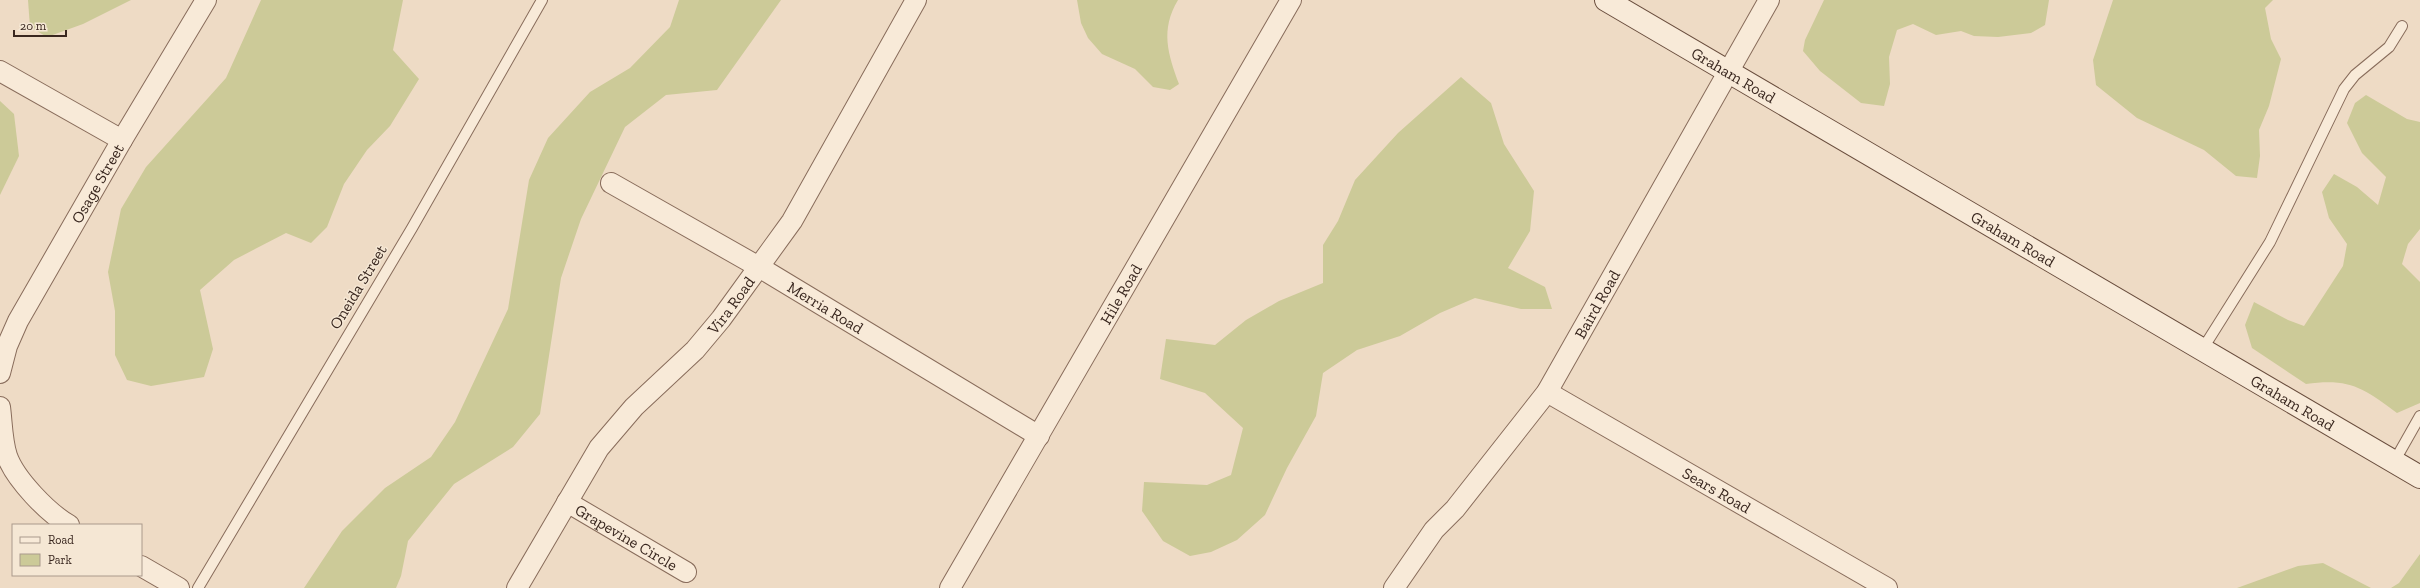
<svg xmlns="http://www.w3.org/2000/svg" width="2420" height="588" viewBox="0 0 2420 588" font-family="'Zilla Slab',serif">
<rect width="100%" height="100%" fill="#eedbc5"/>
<!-- green -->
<g fill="#ccca98">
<polygon points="28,0 131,0 83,24 47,37 30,27"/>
<polygon points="261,0 403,0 393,50 419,79 390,126 367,150 344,184 327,227 311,243 286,233 234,260 200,290 213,349 204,377 151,386 127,380 115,355 115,311 108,272 121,209 146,167 226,78"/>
<polygon points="679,0 781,0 717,90 666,95 625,127 581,219 561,278 540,414 513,447 454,484 408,541 401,576 396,588 304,588 342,531 385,488 431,457 455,422 508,309 529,180 548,138 590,92 630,68 670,27"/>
<path d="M 1077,0 L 1178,0 C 1160,30 1168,54 1179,84 L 1170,90 L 1153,87 L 1135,69 L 1102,54 L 1088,38 L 1081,23 Z"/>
<polygon points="1824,0 2049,0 2045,25 2031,33 1998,37 1974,36 1961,31 1936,35 1913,24 1897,30 1889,57 1890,84 1884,106 1861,103 1820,71 1803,51 1805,40"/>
<polygon points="2113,0 2273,0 2265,8 2271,39 2281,59 2269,106 2259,130 2260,156 2257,178 2236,176 2204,150 2137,118 2096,85 2093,60"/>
<polygon points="1461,77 1491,103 1504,144 1534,191 1530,231 1508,268 1545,287 1552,309 1521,309 1475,298 1440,313 1400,336 1357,350 1323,373 1316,416 1287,468 1265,515 1237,540 1211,552 1190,556 1163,541 1142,511 1144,482 1207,485 1231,475 1243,428 1205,393 1160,379 1166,339 1215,345 1246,320 1279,301 1323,283 1323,245 1338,221 1355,180 1398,133"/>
<path d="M 2366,95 L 2407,119 L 2420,122 L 2420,229 L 2408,244 L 2402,264 L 2420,282 L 2420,403 L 2397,413 C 2363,388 2350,378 2306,384 L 2252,348 L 2245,325 L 2254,302 L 2288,320 L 2304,326 L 2343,266 L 2347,244 L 2329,218 L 2322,192 L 2334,174 L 2357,187 L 2378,205 L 2386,177 L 2362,153 L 2347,123 L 2355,103 Z"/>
<polygon points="0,101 14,114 19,156 0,195"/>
<polygon points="2420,554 2420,588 2391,588 2399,583"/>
<polygon points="2323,563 2371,588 2237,588 2298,566"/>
</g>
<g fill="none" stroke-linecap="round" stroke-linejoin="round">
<defs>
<g id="service">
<polyline points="2202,350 2270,242 2344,89 2355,75 2389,47 2402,26"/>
<polyline points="2394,462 2420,416"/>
<polyline points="198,588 412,228 542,0"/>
</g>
<g id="minor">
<polyline points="0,71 122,140"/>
<path id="s1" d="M 611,183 L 759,267 L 1039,436"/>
<path id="s2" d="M 0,373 L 7,346 L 18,321 L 122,140 L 206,0"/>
<path id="s3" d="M 1547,392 L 1887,588"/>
<path d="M 0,407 C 2,422 2,441 7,456 C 15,479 48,513 69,525"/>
<path id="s4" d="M 567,502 L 686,572"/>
<polyline points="141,566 179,588"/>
<path id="s5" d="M 517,588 L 599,448 L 634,407 L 695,350 L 721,319 L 792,221 L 916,0"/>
<path id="s6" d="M 950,588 L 1291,0"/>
<path id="s7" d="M 1394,588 L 1434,530 L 1455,509 L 1547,392 L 1769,0"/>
</g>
<g id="secondary">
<path id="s8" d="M 1606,0 L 2420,477"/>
</g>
</defs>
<!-- service casing -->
<use href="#service" stroke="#886c5b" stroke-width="12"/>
<!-- minor casing -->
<use href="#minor" stroke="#886c5b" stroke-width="22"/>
<!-- secondary casing -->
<use href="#secondary" stroke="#6a4e3e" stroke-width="24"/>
<!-- service -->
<use href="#service" stroke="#f8ead8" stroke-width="10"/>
<!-- minor -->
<use href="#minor" stroke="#f8ead8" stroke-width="20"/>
<!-- secondary -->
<use href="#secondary" stroke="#f8ead8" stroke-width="22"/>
</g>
<g text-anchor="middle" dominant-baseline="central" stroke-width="3" stroke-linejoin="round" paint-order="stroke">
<!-- street labels -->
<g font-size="16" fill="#39271f" stroke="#f5e7d4">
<text stroke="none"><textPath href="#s8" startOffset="148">Graham Road</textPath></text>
<text stroke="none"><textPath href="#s2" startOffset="214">Osage Street</textPath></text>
<text stroke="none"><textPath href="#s8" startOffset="472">Graham Road</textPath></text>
<text transform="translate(358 287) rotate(-59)">Oneida Street</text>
<text stroke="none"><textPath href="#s6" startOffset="340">Hile Road</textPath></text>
<text stroke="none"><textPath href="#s7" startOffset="350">Baird Road</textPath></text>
<text stroke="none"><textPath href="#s5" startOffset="357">Vira Road</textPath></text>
<text stroke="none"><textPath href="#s1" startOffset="248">Merria Road</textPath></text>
<text stroke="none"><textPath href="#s8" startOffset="796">Graham Road</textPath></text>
<text stroke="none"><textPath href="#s3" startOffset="196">Sears Road</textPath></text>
<text stroke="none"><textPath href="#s4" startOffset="69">Grapevine Circle</textPath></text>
</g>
</g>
<!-- legend -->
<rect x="12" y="524" width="130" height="52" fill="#f5e7d4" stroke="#aa9a8c"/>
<rect x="20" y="537" width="20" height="6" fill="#f8ead8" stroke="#aa9a8c"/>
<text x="48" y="544" font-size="12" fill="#39271f">Road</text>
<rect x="20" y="554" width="20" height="12" fill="#ccca98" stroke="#aa9a8c"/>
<text x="48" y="564" font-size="12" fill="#39271f">Park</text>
<!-- scale -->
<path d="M14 30v6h52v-6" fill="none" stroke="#39271f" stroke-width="2"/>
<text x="20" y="30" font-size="12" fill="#39271f" stroke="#f5e7d4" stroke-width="3" paint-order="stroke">20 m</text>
</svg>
